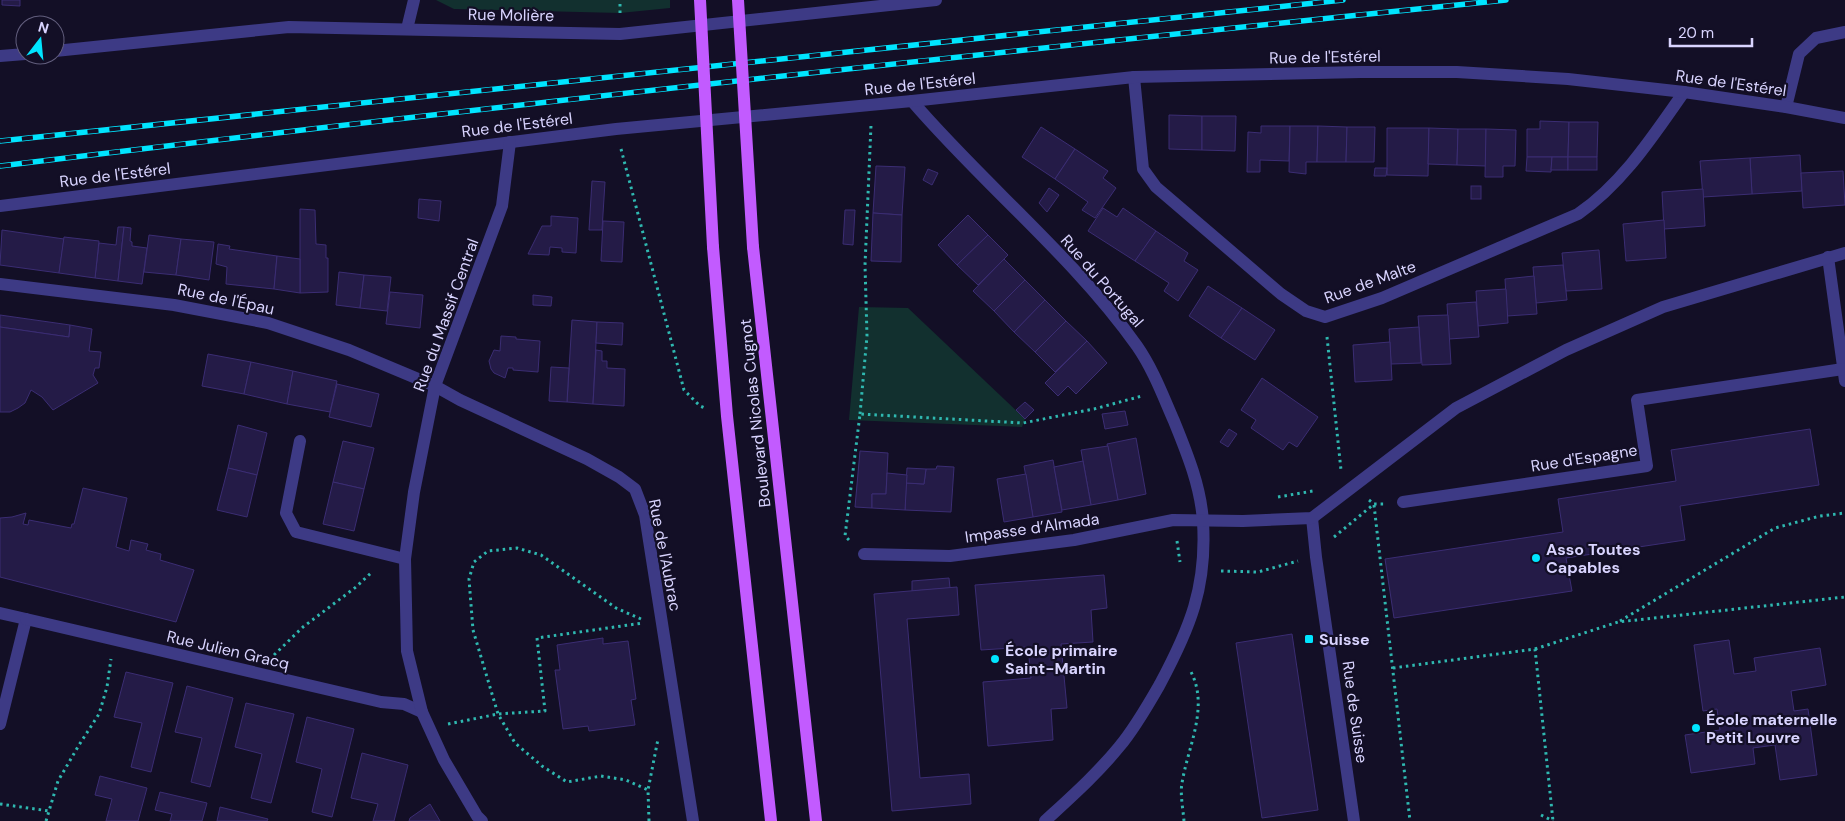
<svg xmlns="http://www.w3.org/2000/svg" width="1845" height="821" viewBox="0 0 1845 821" font-family="'DM Sans',sans-serif">
<rect width="100%" height="100%" fill="#130f26"/>
<!-- green -->
<g fill="#12302f">
<polygon points="436,0 670,0 670,8 620,13 454,9"/>
<polygon points="859,307 908,308 1025,419 1022,427 849,420"/>
</g>
<!-- building -->
<g fill="#241b47" stroke="#3b2d73">
<polygon points="2,0 20,0 20,6 2,5"/>
<polygon points="1169,115 1202,116 1202,150 1169,149"/>
<polygon points="1202,116 1236,116 1235,151 1202,150"/>
<polygon points="1540,121 1569,122 1568,157 1527,157 1527,129 1540,129"/>
<polygon points="1569,122 1598,122 1597,157 1568,157"/>
<polygon points="1261,126 1290,126 1289,161 1260,160 1260,172 1247,172 1248,132 1261,133"/>
<polygon points="1290,126 1318,126 1317,162 1306,162 1306,174 1289,172"/>
<polygon points="1318,126 1347,127 1346,162 1317,162"/>
<polygon points="1041,127 1075,149 1055,179 1022,157"/>
<polygon points="1347,127 1375,127 1374,162 1346,162"/>
<polygon points="1387,128 1429,128 1428,176 1387,175"/>
<polygon points="1429,128 1458,129 1457,165 1428,164"/>
<polygon points="1458,129 1486,129 1486,166 1457,165"/>
<polygon points="1486,129 1516,130 1515,166 1503,166 1503,177 1485,177"/>
<polygon points="1075,149 1108,171 1103,178 1116,188 1095,218 1082,210 1088,202 1055,179"/>
<polygon points="1800,155 1802,191 1752,194 1750,158"/>
<polygon points="1527,157 1552,157 1551,172 1526,171"/>
<polygon points="1552,157 1568,157 1568,170 1551,170"/>
<rect x="1568" y="157" width="29" height="13"/>
<polygon points="1750,158 1752,194 1703,197 1700,161"/>
<polygon points="876,166 905,167 902,215 873,213"/>
<polygon points="1375,168 1387,168 1386,176 1374,176"/>
<polygon points="928,169 938,173 932,185 923,180"/>
<polygon points="1843,171 1845,205 1803,208 1801,173"/>
<polygon points="592,181 605,182 602,230 589,230"/>
<rect x="1471" y="186" width="10" height="13"/>
<polygon points="1049,188 1059,195 1047,212 1039,203"/>
<polygon points="1703,189 1705,226 1664,229 1662,192"/>
<polygon points="419,199 441,201 439,221 418,218"/>
<polygon points="1103,208 1117,217 1123,208 1156,231 1135,261 1088,231"/>
<polygon points="300,209 315,210 316,244 326,245 326,258 328,258 328,292 300,293"/>
<polygon points="845,210 855,210 853,245 843,244"/>
<polygon points="873,213 902,215 901,262 871,261"/>
<polygon points="968,215 988,235 957,265 938,245"/>
<polygon points="551,216 578,218 576,253 562,252 562,248 550,247 549,255 528,254 542,226 551,226"/>
<polygon points="1664,220 1666,258 1626,261 1623,224"/>
<polygon points="603,221 624,222 622,262 601,261"/>
<polygon points="118,227 124,227 118,281 95,278 99,243 116,245"/>
<polygon points="124,227 131,228 130,241 132,242 132,246 147,248 142,284 118,281"/>
<polygon points="2,230 64,239 59,273 0,265"/>
<polygon points="1156,231 1188,253 1184,261 1198,270 1178,301 1164,291 1169,283 1135,261"/>
<polygon points="149,235 181,239 176,275 144,272"/>
<polygon points="988,235 1008,255 978,285 957,265"/>
<polygon points="64,237 99,241 95,278 59,273"/>
<polygon points="181,239 214,242 209,280 176,275"/>
<polygon points="218,244 230,246 229,249 277,256 274,289 226,284 227,267 216,264"/>
<polygon points="1599,250 1602,289 1566,291 1562,253"/>
<polygon points="277,256 300,259 300,293 274,289"/>
<polygon points="1004,259 1025,280 994,311 973,291"/>
<polygon points="1563,265 1567,300 1536,303 1533,267"/>
<polygon points="339,272 364,275 360,308 336,305"/>
<polygon points="364,275 391,277 387,311 360,308"/>
<polygon points="1534,276 1537,314 1507,316 1505,279"/>
<polygon points="1025,280 1045,300 1014,332 994,311"/>
<polygon points="1208,286 1242,308 1221,338 1189,316"/>
<polygon points="1506,289 1508,323 1478,326 1476,291"/>
<polygon points="390,292 423,295 420,328 386,324"/>
<polygon points="533,295 552,297 551,306 533,305"/>
<polygon points="1045,300 1066,321 1035,352 1014,332"/>
<polygon points="1476,302 1479,337 1449,339 1447,304"/>
<polygon points="1242,308 1275,330 1255,360 1221,338"/>
<polygon points="0,315 70,325 69,337 0,327"/>
<polygon points="1448,315 1451,364 1422,365 1418,316"/>
<polygon points="572,320 597,322 593,404 567,402"/>
<polygon points="1066,321 1087,341 1055,372 1035,352"/>
<polygon points="597,322 623,323 622,345 596,343"/>
<polygon points="70,325 92,329 89,351 101,352 99,368 95,368 93,375 98,383 53,410 42,397 31,390 25,403 18,408 10,412 0,412 0,327 69,337"/>
<polygon points="1419,327 1421,363 1391,364 1389,329"/>
<polygon points="501,336 516,337 516,339 540,341 538,372 513,370 513,368 508,368 505,378 494,373 491,369 489,361 494,350 500,351"/>
<polygon points="1087,341 1107,363 1076,394 1068,386 1058,396 1045,383"/>
<polygon points="1390,342 1392,380 1355,382 1353,345"/>
<polygon points="596,350 602,351 602,361 607,361 607,368 625,369 624,406 593,404"/>
<polygon points="208,354 251,362 244,394 202,386"/>
<polygon points="251,362 293,371 287,404 244,394"/>
<polygon points="551,367 569,368 567,402 549,401"/>
<polygon points="293,371 337,381 330,412 287,404"/>
<polygon points="1262,378 1318,417 1297,447 1289,442 1283,450 1251,428 1256,420 1241,410"/>
<polygon points="337,384 379,394 371,427 329,417"/>
<polygon points="1025,402 1034,410 1025,419 1016,410"/>
<polygon points="1125,411 1128,425 1105,429 1102,414"/>
<polygon points="238,425 267,433 257,475 228,468"/>
<polygon points="1229,429 1237,434 1228,447 1220,442"/>
<polygon points="1810,429 1819,485 1680,506 1685,540 1566,558 1572,591 1394,618 1385,559 1563,532 1558,499 1676,481 1671,450"/>
<polygon points="1136,438 1146,494 1118,500 1107,444"/>
<polygon points="343,441 374,448 364,489 333,482"/>
<polygon points="1108,446 1118,500 1091,505 1081,450"/>
<polygon points="860,451 888,453 886,494 872,494 872,508 855,507"/>
<polygon points="1053,460 1062,512 1033,517 1024,466"/>
<polygon points="1083,461 1091,505 1062,510 1054,467"/>
<polygon points="937,466 954,467 951,512 905,510 906,483 924,484 926,469 936,469"/>
<polygon points="228,468 257,475 247,517 217,510"/>
<polygon points="907,468 926,469 924,484 906,483"/>
<polygon points="887,473 907,475 905,510 872,508 872,494 886,494"/>
<polygon points="1026,474 1033,517 1004,522 997,479"/>
<polygon points="333,482 364,489 354,531 323,524"/>
<polygon points="83,488 127,498 116,547 129,551 131,540 148,544 146,550 161,554 160,560 194,570 176,622 0,577 0,518 12,517 26,513 23,524 28,525 29,520 71,528 72,524 74,524"/>
<polygon points="1104,575 1107,608 1091,610 1093,642 1061,644 1067,708 1051,709 1053,740 988,746 983,682 1031,678 1028,647 981,650 975,585"/>
<polygon points="949,578 950,588 912,591 912,581"/>
<polygon points="957,587 959,615 907,619 920,778 969,774 971,804 892,811 874,594"/>
<polygon points="1292,634 1318,810 1262,818 1236,643"/>
<polygon points="603,638 603,644 628,641 636,699 631,700 635,725 589,731 588,726 563,729 555,670 560,670 557,645"/>
<polygon points="1729,640 1734,674 1756,671 1754,658 1820,648 1826,685 1791,691 1794,711 1808,709 1817,775 1780,780 1775,745 1753,748 1755,764 1691,773 1685,735 1720,730 1717,709 1703,711 1694,645"/>
<polygon points="126,672 173,683 151,772 131,767 142,723 114,717"/>
<polygon points="187,686 233,698 210,787 191,782 202,738 175,732"/>
<polygon points="246,703 294,714 271,803 251,798 262,754 235,747"/>
<polygon points="307,717 354,729 332,817 312,812 322,769 296,762"/>
<polygon points="362,753 408,765 394,821 373,821 378,804 351,798"/>
<polygon points="100,776 147,788 138,821 106,821 112,799 95,795"/>
<polygon points="160,792 207,803 202,821 170,821 172,814 155,810"/>
<polygon points="430,804 440,821 409,821 410,818"/>
<polygon points="220,807 268,819 267,821 217,821"/>
</g>
<g fill="none" stroke-linecap="round" stroke-linejoin="round">
<!-- path -->
<g stroke="#2fb8b0" stroke-width="3" stroke-dasharray="2.5 4" stroke-linecap="butt">
<polyline points="620,13 620,0"/>
<polyline points="621,149 684,390 700,406 707,409"/>
<polyline points="1327,337 1341,470"/>
<polyline points="860,414 867,336 865,265 871,125"/>
<polyline points="1278,497 1313,491"/>
<polyline points="1369,500 1374,504 1384,504"/>
<polyline points="1374,505 1410,821"/>
<polyline points="1334,537 1374,504"/>
<polyline points="849,540 845,536 860,414 1023,423 1094,409 1142,396"/>
<polyline points="1177,541 1180,562"/>
<polyline points="1221,571 1258,572 1298,561"/>
<polyline points="641,619 616,608 541,555 517,548 488,551 474,562 469,579 473,630 498,714 515,743 542,766 567,782 601,776 626,780 648,790"/>
<polyline points="1620,621 1775,528 1820,516 1845,513"/>
<polyline points="1535,649 1618,622 1845,597"/>
<polyline points="274,655 303,627 356,587 372,572"/>
<polyline points="1393,668 1535,649 1553,821"/>
<polyline points="448,724 498,714 545,711 537,638 643,623"/>
<polyline points="0,804 49,811"/>
<polyline points="1541,815 1553,821"/>
<polyline points="46,821 58,781 79,745 99,714 107,687 111,659"/>
<polyline points="649,821 648,790 658,739"/>
<path d="M 1184,821 C 1183,809 1180,794 1182,783 C 1188,746 1210,706 1190,670"/>
</g>
<!-- minor -->
<g stroke="#3d3a85" stroke-width="12">
<polyline points="407,29 414,0"/>
<polyline points="55,51 289,27 620,34 936,0"/>
<polyline points="0,56 25,54"/>
<path d="M 1134,77 L 1143,169 L 1156,187 L 1281,294 L 1306,311 L 1325,317 L 1382,298 L 1578,214 C 1623,183 1653,136 1684,92"/>
<path d="M 912,101 C 984,185 1073,256 1137,346 C 1153,369 1163,396 1174,421 C 1187,453 1201,487 1203,522 C 1207,587 1190,628 1160,684 C 1148,705 1135,728 1119,747 C 1097,774 1071,797 1045,821"/>
<polyline points="1786,107 1799,54 1816,38 1845,32"/>
<polyline points="0,206 616,129 912,101 1134,77 1361,72 1457,72 1568,79 1684,92 1786,107 1845,118"/>
<polyline points="1828,257 1845,381"/>
<polyline points="0,284 174,305 268,323 349,350 435,386 460,400 587,459 619,477 635,489 645,515 693,821"/>
<polyline points="300,441 286,513 296,532 405,559"/>
<polyline points="1403,502 1647,466 1637,400 1843,369"/>
<polyline points="1312,518 1316,557 1354,821"/>
<polyline points="864,554 950,556 1074,540 1173,520 1243,521 1312,518 1456,408 1566,350 1663,307 1845,253"/>
<polyline points="0,613 26,619 0,724"/>
<polyline points="26,619 381,702 404,704 422,712"/>
<polyline points="482,821 477,816 444,760 422,712 407,651 405,559 414,492 435,386 502,206 510,142"/>
</g>
<!-- primary -->
<g stroke="#c25bff" stroke-width="12">
<polyline points="713,247 727,416 771,821"/>
<polyline points="753,247 816,821"/>
</g>
<defs>
<g id="rail">
<polyline points="0,141 1343,0"/>
<path d="M 0,166 C 501,105 1004,51 1506,0"/>
</g>
</defs>
<!-- rail casing -->
<use href="#rail" stroke="#00e5ff" stroke-width="5.5"/>
<!-- rail -->
<use href="#rail" stroke="#130f26" stroke-width="4" stroke-dasharray="11" stroke-linecap="butt"/>
<!-- primary-bridge -->
<g stroke="#c25bff" stroke-width="12">
<polyline points="700,0 713,247"/>
<polyline points="738,0 753,247"/>
</g>
</g>
<!-- markers -->
<g fill="#00e5ff" stroke="#130f26" stroke-width="2">
<circle cx="1536" cy="558" r="5"/>
<rect x="1304" y="634" width="10" height="10" rx="2.5"/>
<circle cx="995" cy="659" r="5"/>
<circle cx="1696" cy="728" r="5"/>
</g>
<g text-anchor="middle" dominant-baseline="central" stroke-width="4.5" stroke-linejoin="round" paint-order="stroke">
<!-- street labels -->
<g font-size="16" fill="#d9d4ff" stroke="#130f26">
<text transform="translate(511 15) rotate(1)">Rue Molière</text>
<text transform="translate(1325 57) rotate(-1)">Rue de l'Estérel</text>
<text transform="translate(1731 83) rotate(8)">Rue de l'Estérel</text>
<text transform="translate(920 84) rotate(-6)">Rue de l'Estérel</text>
<text transform="translate(517 125) rotate(-7)">Rue de l'Estérel</text>
<text transform="translate(115 175) rotate(-7)">Rue de l'Estérel</text>
<text transform="translate(1102 281) rotate(49)">Rue du Portugal</text>
<text transform="translate(1370 282) rotate(-20)">Rue de Malte</text>
<text transform="translate(226 299) rotate(12)">Rue de l'Épau</text>
<text transform="translate(446 315) rotate(-70)">Rue du Massif Central</text>
<text transform="translate(755 413) rotate(-96)">Boulevard Nicolas Cugnot</text>
<text transform="translate(1584 458) rotate(-9)">Rue d'Espagne</text>
<text transform="translate(1032 528) rotate(-8)">Impasse d’Almada</text>
<text transform="translate(665 555) rotate(79)">Rue de l'Aubrac</text>
<text transform="translate(228 650) rotate(13)">Rue Julien Gracq</text>
<text transform="translate(1355 712) rotate(82)">Rue de Suisse</text>
</g>
<!-- poi labels -->
<g font-size="16" font-weight="bold" fill="#d9d4ff" stroke="#130f26" text-anchor="start">
<text x="1546" y="549">Asso Toutes<tspan x="1546" dy="18">Capables</tspan></text>
<text x="1319" y="639">Suisse</text>
<text x="1005" y="650">École primaire<tspan x="1005" dy="18">Saint-Martin</tspan></text>
<text x="1706" y="719">École maternelle<tspan x="1706" dy="18">Petit Louvre</tspan></text>
</g>
</g>
<!-- north arrow -->
<g transform="translate(40 40) rotate(16)"><circle r="24" fill="#130f26" stroke="#625e7d"/>
<path d="M0-4L9 19L0 12L-9 19Z" fill="#00e5ff"/>
<text y="-8" font-size="14" font-weight="bold" text-anchor="middle" fill="#d9d4ff">N</text>
</g>
<!-- scale -->
<path d="M1670 38v8h82v-8" fill="none" stroke="#d9d4ff" stroke-width="2.5"/>
<text x="1678" y="38" font-size="15" fill="#d9d4ff" stroke="#130f26" stroke-width="4" paint-order="stroke">20 m</text>
</svg>
